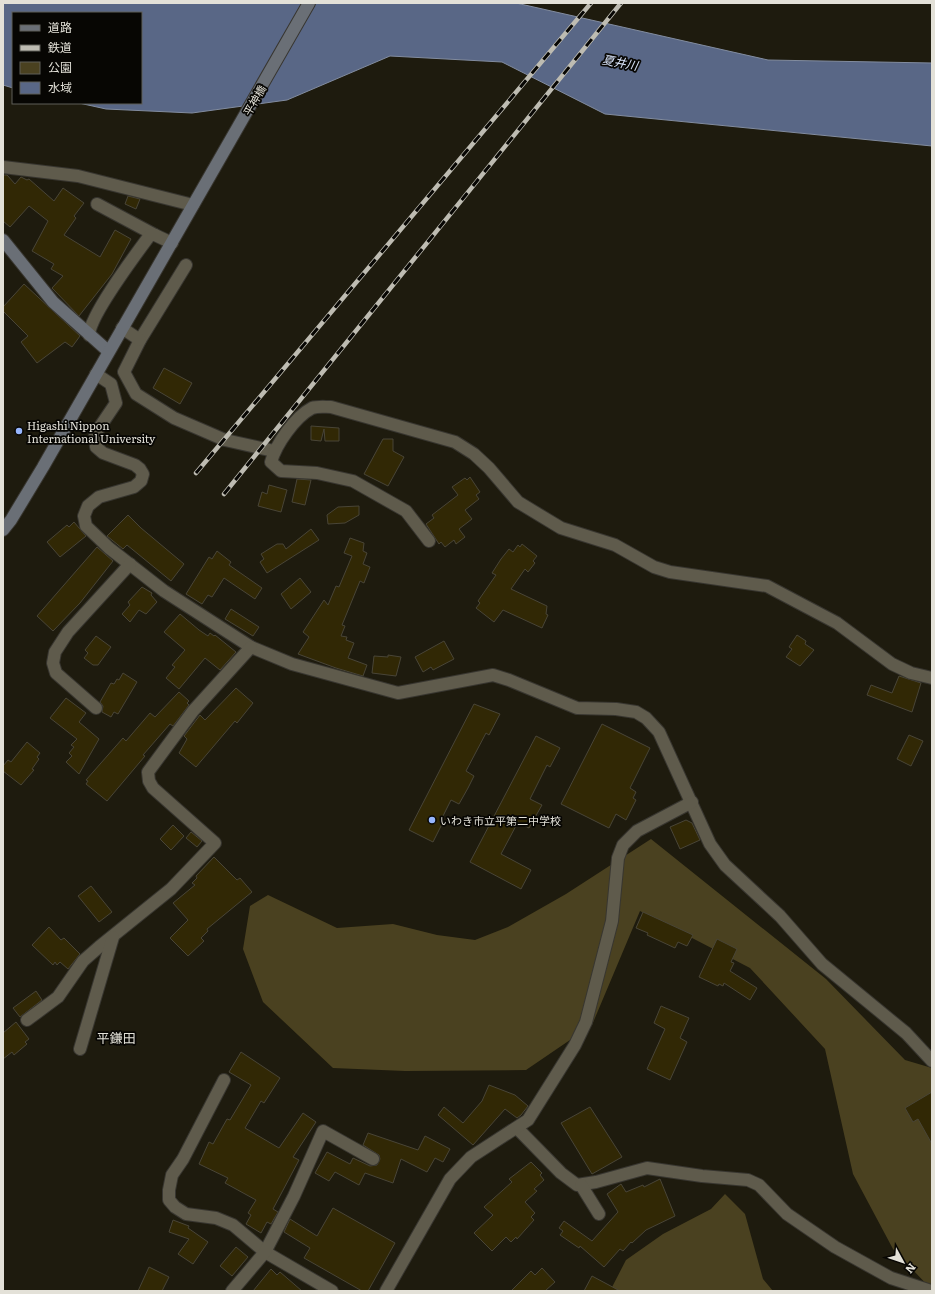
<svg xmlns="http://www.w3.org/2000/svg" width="935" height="1294" viewBox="0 0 935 1294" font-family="Literata,'Noto Sans JP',serif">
<rect width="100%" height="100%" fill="#1e1b0e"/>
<!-- green -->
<g fill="#4a4120">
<polygon points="651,839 826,979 905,1060 932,1068 932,1290 893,1249 853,1174 825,1049 750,968 640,911 592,1025 526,1070 405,1071 333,1068 263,1002 243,949 250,906 268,895 337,928 393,924 437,935 475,940 508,927 566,894"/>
<polygon points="725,1194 745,1214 763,1279 773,1291 610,1291 626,1260 663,1234 711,1209"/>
</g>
<!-- water -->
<polygon fill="#596786" stroke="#828c9f" points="3,3 516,3 768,60 932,63 932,146 605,114 502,62 390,56 287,100 192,113 106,109 79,103 141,103 141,13 13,13 13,88 3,85"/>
<!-- building -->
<g fill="#312805" stroke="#494537">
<polygon points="3,175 7,175 15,184 21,177 27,180 29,179 54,201 63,188 84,203 74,216 76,218 64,235 100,257 115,230 131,239 112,274 79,316 52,288 63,276 51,269 54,264 32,251 48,221 29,206 10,227 3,221"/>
<polygon points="128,196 140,199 136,209 125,204"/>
<polygon points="24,284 80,336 72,347 65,342 37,363 21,342 28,336 3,311 3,307"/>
<polygon points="164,368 192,383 180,404 153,388"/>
<polygon points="311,426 339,428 339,441 325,441 324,429 321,441 311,440"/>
<polygon points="383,439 393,439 393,451 404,457 388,486 364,474"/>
<polygon points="470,477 480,492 476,495 479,499 465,510 472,519 459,529 465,537 456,544 454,540 445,547 441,542 439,544 426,524 434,518 432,515 458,495 452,487 465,478 467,480"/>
<polygon points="297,479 311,480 305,505 292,502"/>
<polygon points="269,485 287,490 281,512 258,506 262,492 267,494"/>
<polygon points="359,506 359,515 345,523 328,524 327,515 338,507"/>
<polygon points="128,515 141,528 184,564 171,581 127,545 123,549 107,536"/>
<polygon points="74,522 86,536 60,557 47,542 67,525 69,527"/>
<polygon points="311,529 319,540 267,573 260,562 264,559 261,554 277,544 283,544 286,549"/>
<polygon points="350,538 364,543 363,551 367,553 363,564 370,567 364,583 360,581 342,625 345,626 341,636 347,637 346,640 354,643 348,658 367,665 363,676 336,668 298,654 309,637 303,632 324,600 328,605 336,586 339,587 352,556 344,553"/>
<polygon points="522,544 537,556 533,561 535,563 528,572 525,569 511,589 547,606 546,614 548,615 542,628 503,610 494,622 476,608 480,603 478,601 496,575 492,573 501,559 509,549 513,552 518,545 520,547"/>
<polygon points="97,547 113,561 80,603 53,631 37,616"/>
<polygon points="217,551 231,562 229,565 262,588 255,599 224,578 212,597 208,595 202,604 186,594 209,557 212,559"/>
<polygon points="300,578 311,592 291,609 281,594"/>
<polygon points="142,587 152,593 151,595 157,602 146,614 139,610 130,622 122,614 130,605 128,602"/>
<polygon points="231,609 259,627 253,636 225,619"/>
<polygon points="180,614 199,630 208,636 210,633 214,636 215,635 236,652 220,670 205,658 179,689 166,678 175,667 172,665 185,650 164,632"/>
<polygon points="797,635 806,641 805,644 814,650 800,666 786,657 792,649 789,647"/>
<polygon points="96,636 111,647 98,665 93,665 84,658 88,653 85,650"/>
<polygon points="444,641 454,659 433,670 431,667 423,672 415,657"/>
<polygon points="388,655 401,657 396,676 372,673 374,656 388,657"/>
<polygon points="123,673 137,682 118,714 114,712 111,717 102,712 103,706 100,702 111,683 114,684 117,679 119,680"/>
<polygon points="899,676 921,683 912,712 867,695 871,685 892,693"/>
<polygon points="236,688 253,703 237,723 235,721 196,767 179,753 187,739 184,736 200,715 205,720"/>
<polygon points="179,692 189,701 187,703 189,705 173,726 170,724 143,755 145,756 107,801 86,784 88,781 86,780 123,738 126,741 150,713 155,717"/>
<polygon points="66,698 86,713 79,722 99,739 79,774 66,762 72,756 69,753 74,747 71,745 77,739 50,718"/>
<polygon points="474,704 500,714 489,735 486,733 466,771 474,776 468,788 459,804 451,800 440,822 442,824 433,842 409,830"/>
<polygon points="602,724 650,748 630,788 636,792 633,798 636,800 626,820 616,814 609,828 561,804"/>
<polygon points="909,735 923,741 911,766 897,759"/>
<polygon points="536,736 560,748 550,767 547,765 530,799 542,805 529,828 518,822 501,854 531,870 521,889 470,862"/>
<polygon points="27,742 40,753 37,757 39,759 32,769 34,770 21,785 3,771 3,766 8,760 11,762"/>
<polygon points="686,820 692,823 700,840 680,849 670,827"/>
<polygon points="173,825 184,836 171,850 160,839"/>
<polygon points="191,832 202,841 197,847 186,838"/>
<polygon points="214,857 237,880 240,878 252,892 207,929 208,931 201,938 204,941 188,956 170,938 188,920 173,903 195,885 192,883 197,878 196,876"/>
<polygon points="91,886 112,912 99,922 78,896"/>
<polygon points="643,912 693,935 687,946 678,942 675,948 647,935 648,933 636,928"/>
<polygon points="49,927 61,940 64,938 80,954 68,969 60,962 57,965 55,962 53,965 32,945"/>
<polygon points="717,939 737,949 731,962 734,963 730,971 757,988 750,1000 724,983 723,986 719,984 718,986 699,977"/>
<polygon points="36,991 42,1000 20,1017 13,1008"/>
<polygon points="661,1006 689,1018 680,1038 687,1042 670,1080 647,1069 665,1029 654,1023"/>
<polygon points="16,1022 29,1039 25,1042 27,1044 14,1055 12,1052 3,1059 3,1033"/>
<polygon points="241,1052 280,1078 264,1103 261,1101 245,1128 279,1148 303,1113 316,1122 293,1157 299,1160 273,1209 278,1212 271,1224 267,1222 261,1233 246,1224 251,1215 248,1213 256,1200 225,1183 228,1178 199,1164 209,1142 213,1144 227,1119 230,1120 251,1085 229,1072"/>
<polygon points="489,1085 515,1095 528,1106 521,1115 517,1118 505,1109 473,1145 438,1115 444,1107 463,1123 482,1101"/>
<polygon points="932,1092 932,1144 918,1119 913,1122 905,1108"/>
<polygon points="590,1107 622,1157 592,1174 561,1123"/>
<polygon points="368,1133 418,1150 425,1136 450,1149 443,1162 435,1158 427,1172 401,1159 393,1183 365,1173 359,1185 335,1172 329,1181 315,1173 327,1152 350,1164 353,1158 370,1166 377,1165 380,1159 379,1155 363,1145"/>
<polygon points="531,1162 542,1173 540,1175 544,1180 534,1189 537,1191 525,1202 535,1213 531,1217 534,1220 517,1239 516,1237 511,1242 506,1237 492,1251 474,1233 493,1215 484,1207 512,1182 509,1179"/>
<polygon points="660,1179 675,1216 646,1230 632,1243 631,1242 623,1251 620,1249 604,1267 580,1246 579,1248 560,1235 563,1231 559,1228 564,1221 592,1241 618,1212 607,1194 621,1184 626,1192 643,1185 644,1187"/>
<polygon points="333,1208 395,1243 368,1291 362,1291 304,1258 310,1248 284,1232 290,1219 317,1236"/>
<polygon points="173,1220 189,1226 188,1228 208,1242 193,1264 178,1254 189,1239 169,1232"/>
<polygon points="236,1247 248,1257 232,1276 220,1266"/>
<polygon points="149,1267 169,1277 162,1291 138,1291"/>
<polygon points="542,1268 555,1282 545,1291 511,1291 531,1271 535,1275"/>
<polygon points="271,1269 277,1275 280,1272 302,1291 253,1291"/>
<polygon points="592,1276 620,1291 584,1291"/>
</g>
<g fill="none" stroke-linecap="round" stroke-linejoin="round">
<defs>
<g id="street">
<polyline points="3,167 78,176 193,205"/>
<polyline points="97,204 155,235"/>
<polyline points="186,265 140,340 124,372 136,394 174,418 225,440 274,451"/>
<polyline points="122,328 140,340"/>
<path d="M 89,335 C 90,315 136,254 150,235 L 155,235 L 172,243"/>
<polyline points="96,374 111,384 116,403 95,434 96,447 103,453 135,465 140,469 143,474 141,481 134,487 99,497 88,506 84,516 86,526 109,548 164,591 251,647 292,664 398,693 493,675 509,680 577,708 616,709 636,712 646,718 659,732 710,844 725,865 780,916 822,964 906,1033 932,1061"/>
<path d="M 429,541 L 406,511 L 353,481 L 317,473 L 281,471 L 271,462 C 276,444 295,417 312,408 C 318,406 325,407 331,407 L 455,442 L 474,454 L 489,468 L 518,502 L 561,528 L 615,545 L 654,567 L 670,572 L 767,586 L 837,623 L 892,664 L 911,673 L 932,678"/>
<polyline points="96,708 56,673 53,663 55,652 68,632 130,564"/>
<polyline points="27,1020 58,997 83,961 99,947 171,889 215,843 153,788 149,781 148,772 193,711 251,647"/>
<polyline points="80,1049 113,937"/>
<polyline points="224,1080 183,1159 172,1175 169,1190 169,1200 175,1207 186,1214 216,1218 233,1225 265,1252 332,1291"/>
<polyline points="517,1128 561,1173 577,1185 596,1182 647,1168 702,1176 748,1180 759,1185 787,1214 835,1247 891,1278 931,1291"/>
<polyline points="581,1185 599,1214"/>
<polyline points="232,1291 265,1252 294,1196 323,1131 373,1159"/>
<polyline points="386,1291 450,1179 471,1157 528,1120 575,1045 586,1022 612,921 618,858 623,845 637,831 692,802"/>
</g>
<g id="secondary">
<polyline points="3,240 53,302 108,351"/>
<polyline points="3,530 11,520 43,467 309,3"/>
</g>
</defs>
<!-- street casing -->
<use href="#street" stroke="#383630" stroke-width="14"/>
<!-- secondary casing -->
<use href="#secondary" stroke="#383630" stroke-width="14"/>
<!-- street -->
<use href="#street" stroke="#5f5b4c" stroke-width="12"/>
<!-- secondary -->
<use href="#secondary" stroke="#6a6f76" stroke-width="12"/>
<defs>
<g id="rail">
<polyline points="196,473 591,3"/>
<polyline points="224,494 621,3"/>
</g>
</defs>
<!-- rail casing -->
<use href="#rail" stroke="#bebcb2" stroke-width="4.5"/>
<!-- rail -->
<use href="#rail" stroke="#070603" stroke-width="3" stroke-dasharray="9" stroke-linecap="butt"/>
</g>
<!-- markers -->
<g fill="#97b6fd" stroke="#070603" stroke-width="1.5">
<circle cx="19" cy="431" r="4"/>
<circle cx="432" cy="820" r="4"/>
</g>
<g text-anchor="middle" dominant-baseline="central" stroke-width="3.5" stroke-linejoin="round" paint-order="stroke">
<!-- street labels -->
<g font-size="11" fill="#e3e1d8" stroke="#070603">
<text transform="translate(254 100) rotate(-60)">平神橋</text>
</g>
<!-- poi labels -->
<g font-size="11" fill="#e3e1d8" stroke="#070603" text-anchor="start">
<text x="27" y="425">Higashi Nippon<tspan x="27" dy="13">International University</tspan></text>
<text x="440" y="820">いわき市立平第二中学校</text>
</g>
<!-- water labels -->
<g font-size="12" font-style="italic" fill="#d9e4fa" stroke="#070603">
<text transform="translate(620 62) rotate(11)">夏井川</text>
</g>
<!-- quarter labels -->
<g font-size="13" fill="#e3e1d8" stroke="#070603">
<text x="116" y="1037">平鎌田</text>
</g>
</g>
<!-- border -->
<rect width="935" height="1294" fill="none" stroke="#e3e1d8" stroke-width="8"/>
<!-- legend -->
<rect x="12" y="12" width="130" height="92" fill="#070603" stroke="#5f5e58"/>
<rect x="20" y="25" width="20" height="6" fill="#6a6f76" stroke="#5f5e58"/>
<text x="48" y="32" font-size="12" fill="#e3e1d8">道路</text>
<rect x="20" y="45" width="20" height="6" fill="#bebcb2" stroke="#5f5e58"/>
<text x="48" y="52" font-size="12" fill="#e3e1d8">鉄道</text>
<rect x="20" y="62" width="20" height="12" fill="#4a4120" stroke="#5f5e58"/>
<text x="48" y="72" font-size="12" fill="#e3e1d8">公園</text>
<rect x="20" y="82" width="20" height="12" fill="#596786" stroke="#5f5e58"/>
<text x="48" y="92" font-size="12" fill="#e3e1d8">水域</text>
<!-- north arrow -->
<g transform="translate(903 1262) rotate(130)" stroke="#070603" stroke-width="3" paint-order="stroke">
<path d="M0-3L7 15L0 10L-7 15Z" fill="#e3e1d8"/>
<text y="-6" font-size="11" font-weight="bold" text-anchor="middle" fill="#e3e1d8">N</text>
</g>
</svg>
